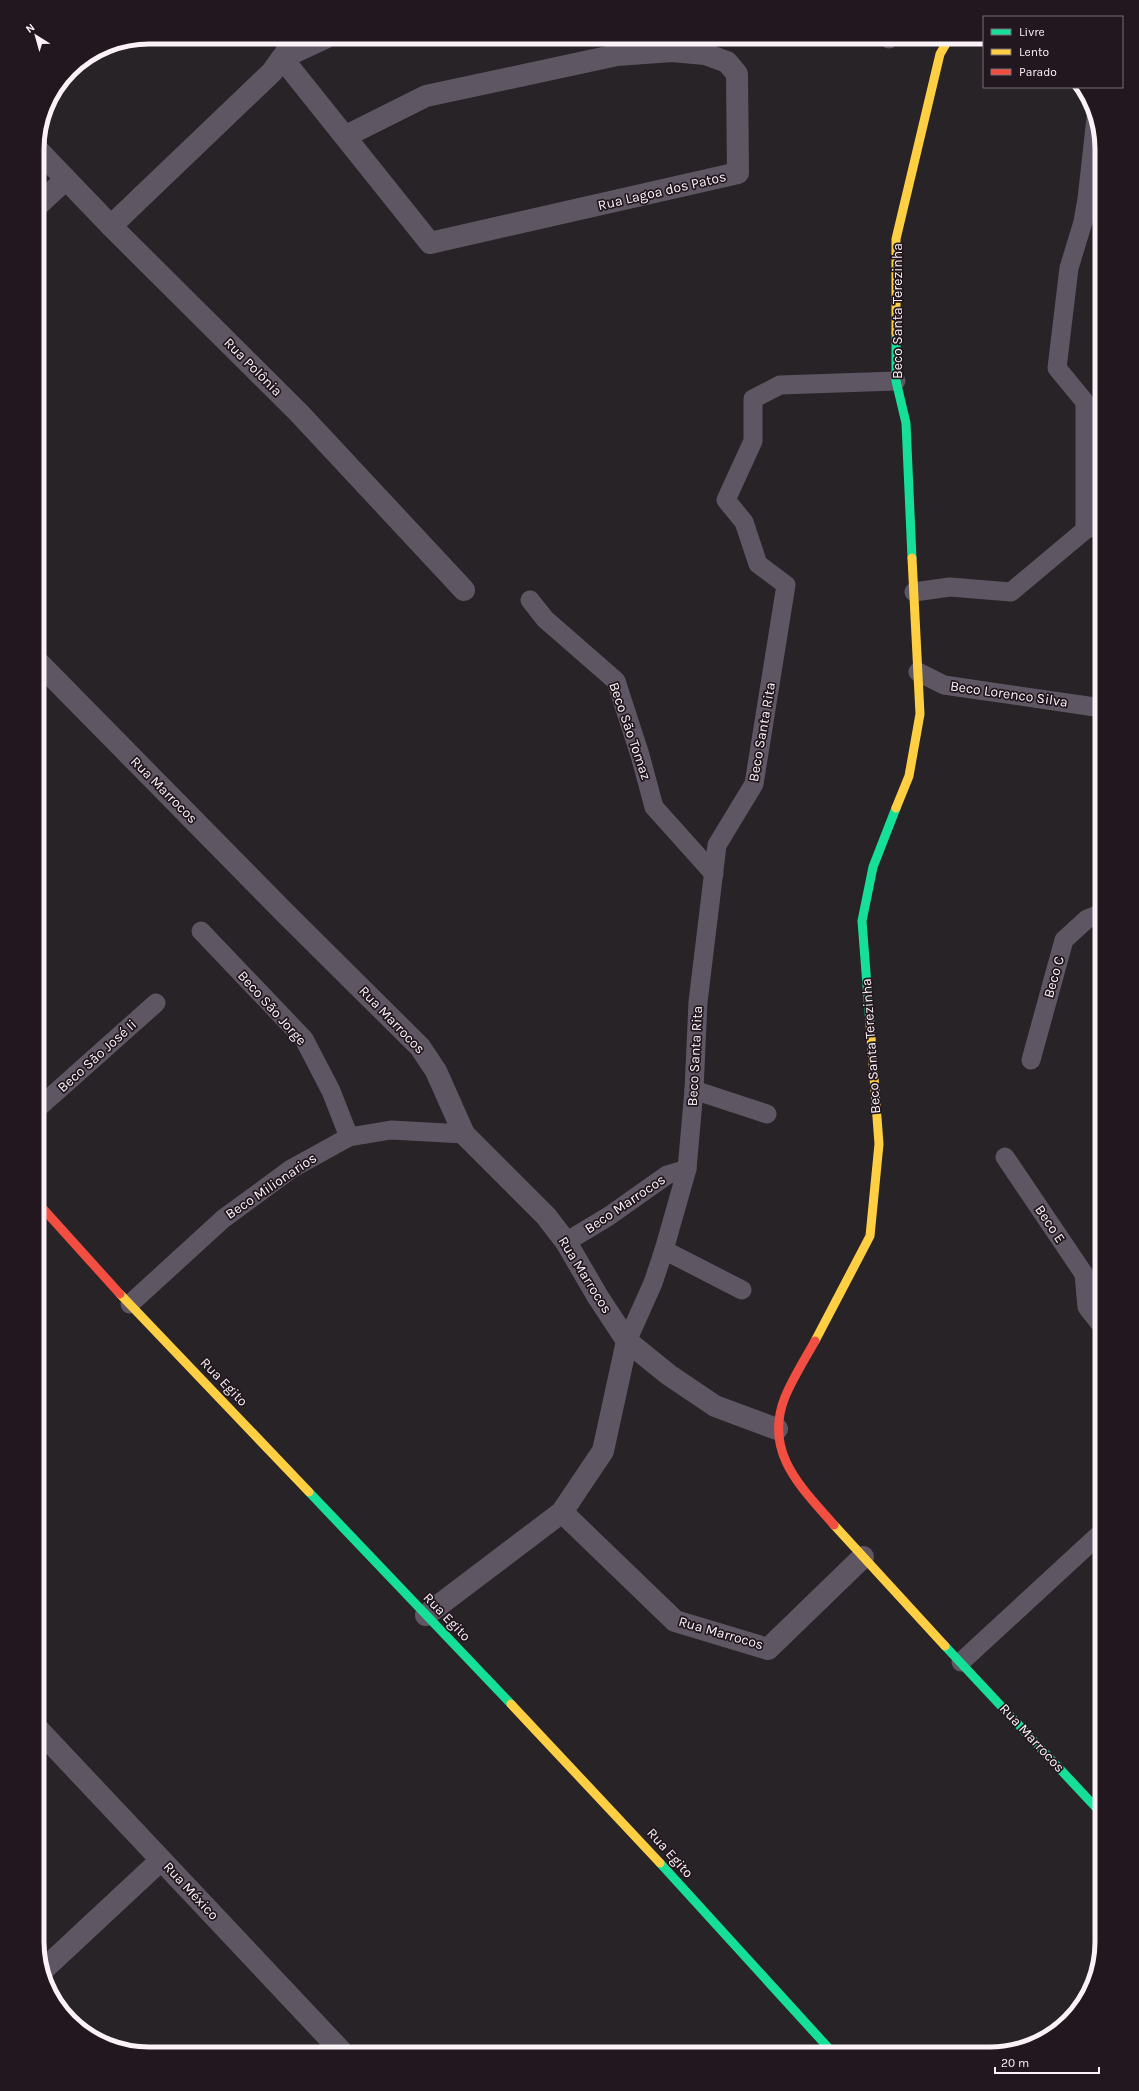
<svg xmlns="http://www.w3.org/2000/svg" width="1139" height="2091" viewBox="0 0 1139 2091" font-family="Karla,sans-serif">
<rect width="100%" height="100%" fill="#282327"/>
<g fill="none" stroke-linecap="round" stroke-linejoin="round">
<!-- lane -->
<g stroke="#5f5664" stroke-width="19">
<polyline points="889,39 891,37"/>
<polyline points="282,58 290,37"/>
<polyline points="1085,530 1085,402 1057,368 1069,268 1083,222 1087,199 1096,118"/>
<polyline points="914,592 950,587 1011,592 1085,530 1102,523"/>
<polyline points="530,600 545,619 616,681 640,755 654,807 714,874"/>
<polyline points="918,672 944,685 1102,708"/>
<polyline points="201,931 304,1039 331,1091 349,1137"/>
<polyline points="1031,1060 1064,940 1087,919 1102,913"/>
<polyline points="694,1090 767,1114"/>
<polyline points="37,1109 156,1003"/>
<polyline points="1005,1157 1084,1274 1087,1307 1102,1326"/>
<polyline points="566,1242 609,1216 667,1175 687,1169"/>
<polyline points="664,1250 742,1290"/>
<polyline points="1086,1294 1102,1281"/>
<polyline points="130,1304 223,1219 291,1169 349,1137 391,1130 464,1134"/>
<polyline points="627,1341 653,1283 664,1250 687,1169 694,1090 698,1002 717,845 754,784 786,585 758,564 744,522 726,500 753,441 753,399 780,385 896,381"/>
<polyline points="961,1662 1102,1532"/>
</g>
<!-- street -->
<g stroke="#5f5664" stroke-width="22">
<polyline points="282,58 430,243 738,173 737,74 727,62 705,54 672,51 617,55 426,96 346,136"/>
<polyline points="37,149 111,226 299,413 464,590"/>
<polyline points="37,206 65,180"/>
<polyline points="111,226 272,72 282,58 327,37"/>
<polyline points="37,661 286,914 420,1047 436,1071 464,1134 546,1216 566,1242 598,1297 627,1341 669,1375 715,1406 777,1429"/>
<polyline points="562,1512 675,1621 768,1649 863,1557"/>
<polyline points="426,1615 562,1512 603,1451 627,1341"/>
<polyline points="37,1728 344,2054"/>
<polyline points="43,1970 161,1860"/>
</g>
<!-- fast -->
<g stroke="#16e098" stroke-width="9">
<polyline points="896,333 896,381 906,423 912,558"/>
<polyline points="870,1024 862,921 873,867 896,808"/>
<polyline points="309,1492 511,1704"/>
<polyline points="945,1646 1102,1814"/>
<polyline points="660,1863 834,2054"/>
</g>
<!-- slow -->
<g stroke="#ffcf43" stroke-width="9">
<polyline points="896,333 896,239 940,54 950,37"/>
<polyline points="896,808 909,776 920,714 912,558"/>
<polyline points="120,1294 309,1492"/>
<polyline points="815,1341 870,1236 879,1144 870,1024"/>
<polyline points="834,1525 945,1646"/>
<polyline points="511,1704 660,1863"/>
</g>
<!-- jam -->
<g stroke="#f24e42" stroke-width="9">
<polyline points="37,1202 120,1294"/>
<path d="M 815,1341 C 805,1359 793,1378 785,1397 C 763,1452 801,1487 834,1525"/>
</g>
</g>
<g text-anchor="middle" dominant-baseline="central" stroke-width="3.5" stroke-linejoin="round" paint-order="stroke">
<!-- street labels -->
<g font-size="14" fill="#faf2f7" stroke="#22171e">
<text transform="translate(662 191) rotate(-13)">Rua Lagoa dos Patos</text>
<text transform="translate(897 311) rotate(-90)">Beco Santa Terezinha</text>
<text transform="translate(253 367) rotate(45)">Rua Polônia</text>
<text transform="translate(1009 694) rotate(8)">Beco Lorenco Silva</text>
<text transform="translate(630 731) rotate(71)">Beco São Tomaz</text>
<text transform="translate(762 732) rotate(-80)">Beco Santa Rita</text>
<text transform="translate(164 790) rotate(45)">Rua Marrocos</text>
<text transform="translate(1054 977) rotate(-74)">Beco C</text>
<text transform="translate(272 1008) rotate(48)">Beco São Jorge</text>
<text transform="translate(392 1020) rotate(46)">Rua Marrocos</text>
<text transform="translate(871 1046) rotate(-94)">Beco Santa Terezinha</text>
<text transform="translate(97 1056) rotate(-42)">Beco São José Ii</text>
<text transform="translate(695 1056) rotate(-87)">Beco Santa Rita</text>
<text transform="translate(271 1186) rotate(-34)">Beco Milionarios</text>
<text transform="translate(625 1204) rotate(-34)">Beco Marrocos</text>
<text transform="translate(1050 1224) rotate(56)">Beco E</text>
<text transform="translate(585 1275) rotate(58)">Rua Marrocos</text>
<text transform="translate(224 1382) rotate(46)">Rua Egito</text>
<text transform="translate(447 1617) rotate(46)">Rua Egito</text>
<text transform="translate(721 1633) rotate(16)">Rua Marrocos</text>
<text transform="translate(1032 1738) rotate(47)">Rua Marrocos</text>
<text transform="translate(670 1853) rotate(48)">Rua Egito</text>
<text transform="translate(191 1891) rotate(47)">Rua México</text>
</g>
</g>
<!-- crop -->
<path d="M0 0H1139V2091H0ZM149 44H990A105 105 0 0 1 1095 149V1942A105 105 0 0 1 990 2047H149A105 105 0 0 1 44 1942V149A105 105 0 0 1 149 44Z" fill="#22171e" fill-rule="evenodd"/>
<path fill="none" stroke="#faf2f7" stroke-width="5" d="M149 44H990A105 105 0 0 1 1095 149V1942A105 105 0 0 1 990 2047H149A105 105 0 0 1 44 1942V149A105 105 0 0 1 149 44Z"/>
<!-- legend -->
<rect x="983" y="16" width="140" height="72" fill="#22171e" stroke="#786f75"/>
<rect x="991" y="29" width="20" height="6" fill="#16e098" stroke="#786f75"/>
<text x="1019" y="36" font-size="12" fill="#faf2f7">Livre</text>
<rect x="991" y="49" width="20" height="6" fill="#ffcf43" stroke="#786f75"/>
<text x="1019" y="56" font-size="12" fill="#faf2f7">Lento</text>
<rect x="991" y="69" width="20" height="6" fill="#f24e42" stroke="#786f75"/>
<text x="1019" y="76" font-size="12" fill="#faf2f7">Parado</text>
<!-- north arrow -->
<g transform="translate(36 36) rotate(323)" stroke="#22171e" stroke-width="3" paint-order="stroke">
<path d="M0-3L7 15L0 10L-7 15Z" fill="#faf2f7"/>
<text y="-6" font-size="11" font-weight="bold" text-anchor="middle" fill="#faf2f7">N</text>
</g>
<!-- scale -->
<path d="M995 2067v6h104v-6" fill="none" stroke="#faf2f7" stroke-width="2"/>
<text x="1001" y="2067" font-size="12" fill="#faf2f7" stroke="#22171e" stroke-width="3" paint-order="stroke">20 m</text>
</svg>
